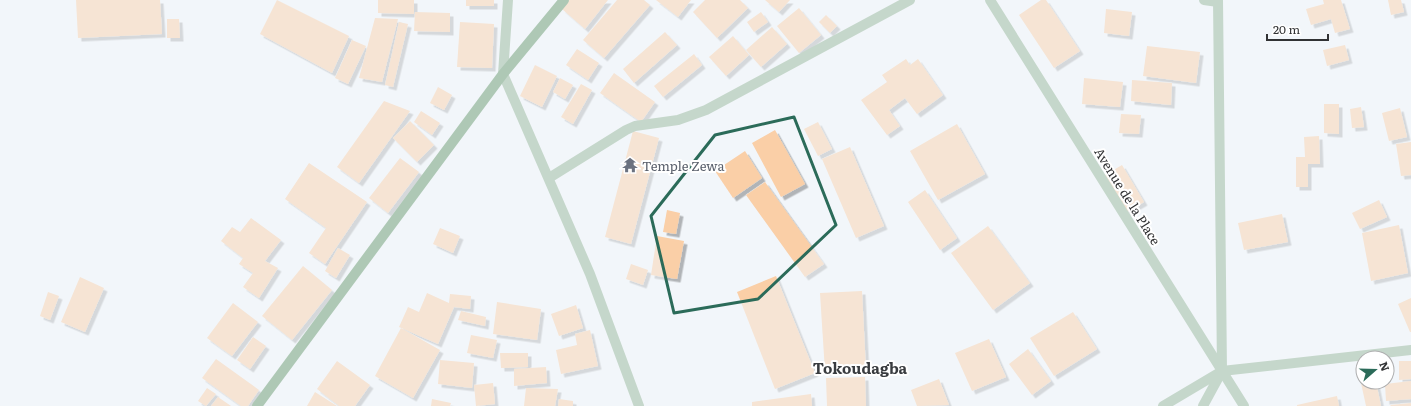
<svg xmlns="http://www.w3.org/2000/svg" width="1411" height="406" viewBox="0 0 1411 406" font-family="Literata,serif">
<defs>
<filter id="shadow"><feDropShadow dx="3.5" dy="3.5" stdDeviation="0" flood-color="#0004"/></filter>
</defs>
<rect width="100%" height="100%" fill="#f2f6fa"/>
<!-- building -->
<g fill="#facfa7" filter="url(#shadow)">
<polygon points="76,0 160,0 162,34 78,38"/>
<polygon points="277,0 349,36 332,73 260,34"/>
<polygon points="378,0 414,0 414,14 378,13"/>
<rect x="466" y="0" width="28" height="6"/>
<polygon points="569,0 608,0 585,29 562,9"/>
<polygon points="617,0 644,0 650,5 604,58 583,40"/>
<polygon points="656,0 691,0 678,17"/>
<polygon points="705,0 740,0 748,8 717,38 693,12"/>
<polygon points="765,0 790,0 779,12"/>
<polygon points="1041,0 1046,0 1080,51 1054,68 1019,15"/>
<polygon points="1323,0 1341,0 1350,29 1335,33 1331,19 1311,25 1306,9 1324,4"/>
<polygon points="1388,0 1401,0 1404,12 1391,15"/>
<polygon points="799,8 821,35 799,53 777,26"/>
<polygon points="1106,9 1132,12 1129,36 1104,33"/>
<polygon points="415,12 450,13 450,32 414,31"/>
<polygon points="761,12 768,22 754,32 747,22"/>
<polygon points="826,15 837,26 830,33 819,22"/>
<polygon points="375,18 398,19 382,82 359,78"/>
<polygon points="167,19 179,19 180,38 167,38"/>
<polygon points="399,22 408,24 393,87 385,85"/>
<polygon points="460,22 494,24 492,68 457,67"/>
<polygon points="772,27 787,44 761,67 746,50"/>
<polygon points="665,32 677,45 634,83 623,69"/>
<polygon points="733,36 749,55 726,76 709,57"/>
<polygon points="352,40 366,46 348,84 335,78"/>
<polygon points="1345,45 1349,60 1327,66 1323,50"/>
<polygon points="1147,46 1200,52 1196,83 1143,76"/>
<polygon points="577,49 599,63 588,80 566,65"/>
<polygon points="694,54 702,65 663,97 654,86"/>
<polygon points="906,59 910,65 918,59 943,95 917,114 905,98 889,110 900,126 887,135 861,100 887,82 882,75"/>
<polygon points="535,65 557,76 542,107 520,96"/>
<polygon points="614,73 655,102 641,122 600,93"/>
<polygon points="560,78 573,85 565,99 553,92"/>
<polygon points="1084,78 1123,82 1120,107 1082,104"/>
<polygon points="1132,80 1172,83 1171,105 1131,101"/>
<polygon points="581,84 592,90 573,124 561,117"/>
<polygon points="438,87 452,95 444,110 430,103"/>
<polygon points="384,101 410,111 359,183 337,167"/>
<polygon points="1324,104 1339,104 1339,134 1324,133"/>
<polygon points="1361,107 1364,127 1352,128 1350,109"/>
<polygon points="1400,108 1407,137 1389,141 1382,113"/>
<polygon points="421,111 440,123 432,135 414,122"/>
<polygon points="1121,114 1141,115 1139,134 1119,133"/>
<polygon points="410,121 434,145 417,162 393,138"/>
<polygon points="818,122 832,149 818,156 804,129"/>
<polygon points="957,124 985,174 938,200 910,151"/>
<polygon points="775,130 805,184 781,197 752,143"/>
<polygon points="633,131 659,138 631,244 605,237"/>
<polygon points="1319,136 1320,164 1308,164 1308,187 1296,187 1296,157 1305,157 1304,137"/>
<polygon points="1411,142 1411,175 1401,176 1396,144"/>
<polygon points="850,147 884,226 856,238 822,159"/>
<polygon points="745,151 762,178 733,198 715,171"/>
<polygon points="400,158 419,172 388,213 369,198"/>
<polygon points="309,163 367,202 325,264 309,253 326,228 285,199"/>
<polygon points="1122,165 1144,202 1127,212 1105,175"/>
<polygon points="765,182 824,264 805,277 746,195"/>
<polygon points="925,190 957,238 940,250 908,202"/>
<polygon points="1379,200 1387,217 1360,229 1352,213"/>
<polygon points="667,210 680,213 676,234 663,232"/>
<polygon points="1282,214 1288,242 1244,250 1238,223"/>
<polygon points="251,218 281,240 265,261 278,268 259,298 243,287 253,273 239,264 243,258 221,241 232,227 240,232"/>
<polygon points="1399,225 1408,273 1371,281 1362,233"/>
<polygon points="988,226 1030,283 993,310 951,253"/>
<polygon points="440,228 460,236 453,253 433,244"/>
<polygon points="657,236 684,241 677,279 651,275"/>
<polygon points="338,248 350,255 336,278 325,271"/>
<polygon points="631,264 648,270 643,285 626,279"/>
<polygon points="303,266 332,290 292,340 262,316"/>
<polygon points="776,276 815,373 775,389 737,292"/>
<polygon points="80,277 104,288 85,332 61,322"/>
<polygon points="862,291 866,370 825,372 820,293"/>
<polygon points="48,292 59,296 50,320 40,316"/>
<polygon points="427,293 449,303 450,294 471,296 470,309 454,307 438,344 399,327 408,307 419,312"/>
<polygon points="1411,298 1411,332 1410,332 1398,304"/>
<polygon points="497,302 541,309 537,340 493,334"/>
<polygon points="233,303 258,322 232,356 207,338"/>
<polygon points="576,305 583,328 559,336 551,314"/>
<polygon points="461,311 486,317 485,326 458,320"/>
<polygon points="1073,312 1097,349 1054,376 1030,338"/>
<polygon points="401,328 440,350 413,398 375,376"/>
<polygon points="590,330 598,366 561,374 556,350 577,345 575,334"/>
<polygon points="471,335 497,340 493,358 467,353"/>
<polygon points="253,337 266,346 250,369 237,360"/>
<polygon points="989,339 1006,377 972,391 955,353"/>
<polygon points="1028,349 1051,381 1032,395 1009,364"/>
<polygon points="500,353 528,353 528,367 501,368"/>
<polygon points="216,359 259,390 248,406 241,406 202,378"/>
<polygon points="440,360 474,363 472,388 438,384"/>
<polygon points="337,361 370,385 355,406 339,406 317,389"/>
<polygon points="1399,361 1411,361 1411,379 1399,380"/>
<polygon points="546,367 547,383 514,386 514,369"/>
<polygon points="865,377 866,406 827,406 826,378"/>
<polygon points="939,379 949,405 917,406 911,390"/>
<polygon points="1411,381 1411,399 1386,401 1385,384"/>
<polygon points="1376,382 1381,406 1366,406 1361,383"/>
<polygon points="493,383 495,404 476,406 474,385"/>
<polygon points="207,388 216,394 206,406 198,401"/>
<polygon points="526,388 558,389 555,406 524,406"/>
<polygon points="315,392 337,406 307,406"/>
<polygon points="811,394 812,406 752,406 752,402"/>
<polygon points="1337,396 1339,406 1297,406 1297,405"/>
<polygon points="218,397 231,406 211,406"/>
<polygon points="432,399 451,403 450,406 431,406"/>
<polygon points="559,399 573,401 573,406 558,406"/>
<polygon points="1411,403 1411,406 1391,406 1390,405"/>
</g>
<g fill="none" stroke-linecap="round" stroke-linejoin="round">
<!-- minor -->
<g stroke="#8fb293" stroke-width="10">
<polyline points="1204,0 1218,2"/>
<polyline points="503,74 508,0"/>
<polyline points="549,178 626,130 635,126 678,120 706,110 910,0"/>
<polyline points="1163,406 1222,371 1411,350"/>
<polyline points="1203,406 1222,371 1218,0"/>
</g>
<!-- tertiary -->
<g stroke="#8fb293" stroke-width="10">
<polyline points="990,0 1244,406"/>
<polyline points="503,74 590,274 639,406"/>
</g>
<!-- secondary -->
<polyline stroke="#5c9163" stroke-width="10" points="257,406 503,74 564,0"/>
</g>
<!-- marked area -->
<path d="M0 0H1411V406H0ZM 794,117 L 836,225 L 758,299 L 674,313 L 651,216 L 715,135 Z" fill="#f2f6fa" fill-opacity=".55" fill-rule="evenodd"/>
<path fill="none" stroke="#2b6b59" stroke-width="3" stroke-linejoin="round" d="M 794,117 L 836,225 L 758,299 L 674,313 L 651,216 L 715,135 Z"/>
<!-- icons -->
<defs>
<symbol id="temple-bare" viewBox="-9 -9 18 18"><path d="M0-6L5-2H3V0L6.5 2.5H4V6H1.5V3h-3V6H-4V2.5H-6.5L-3 0V-2H-5Z" fill="#6b7280" stroke="#fff" stroke-width="2.5" paint-order="stroke"/></symbol>
</defs>
<g fill-rule="evenodd">
<use href="#temple-bare" x="619" y="154" width="22" height="22"/>
</g>
<g text-anchor="middle" dominant-baseline="central" stroke-width="4" stroke-linejoin="round" paint-order="stroke">
<!-- worship labels -->
<g font-size="13" fill="#5b616d" stroke="#fff" text-anchor="start">
<text x="642" y="165">Temple Zewa</text>
</g>
<!-- street labels -->
<g font-size="13" fill="#313234" stroke="#fff">
<text transform="translate(1128 196) rotate(58)">Avenue de la Place</text>
</g>
<!-- quarter labels -->
<g font-size="15" font-weight="bold" fill="#383b3f" stroke="#fff">
<text x="860" y="367">Tokoudagba</text>
</g>
</g>
<!-- north arrow -->
<g transform="translate(1375 370) rotate(70)"><circle r="19" fill="#ffffff" stroke="#adadae"/>
<path d="M0-3L7 15L0 10L-7 15Z" fill="#2b6b59"/>
<text y="-6" font-size="11" font-weight="bold" text-anchor="middle" fill="#313234">N</text>
</g>
<!-- scale -->
<path d="M1267 34v6h61v-6" fill="none" stroke="#313234" stroke-width="2"/>
<text x="1273" y="34" font-size="12" fill="#313234" stroke="#ffffff" stroke-width="3" paint-order="stroke">20 m</text>
</svg>
